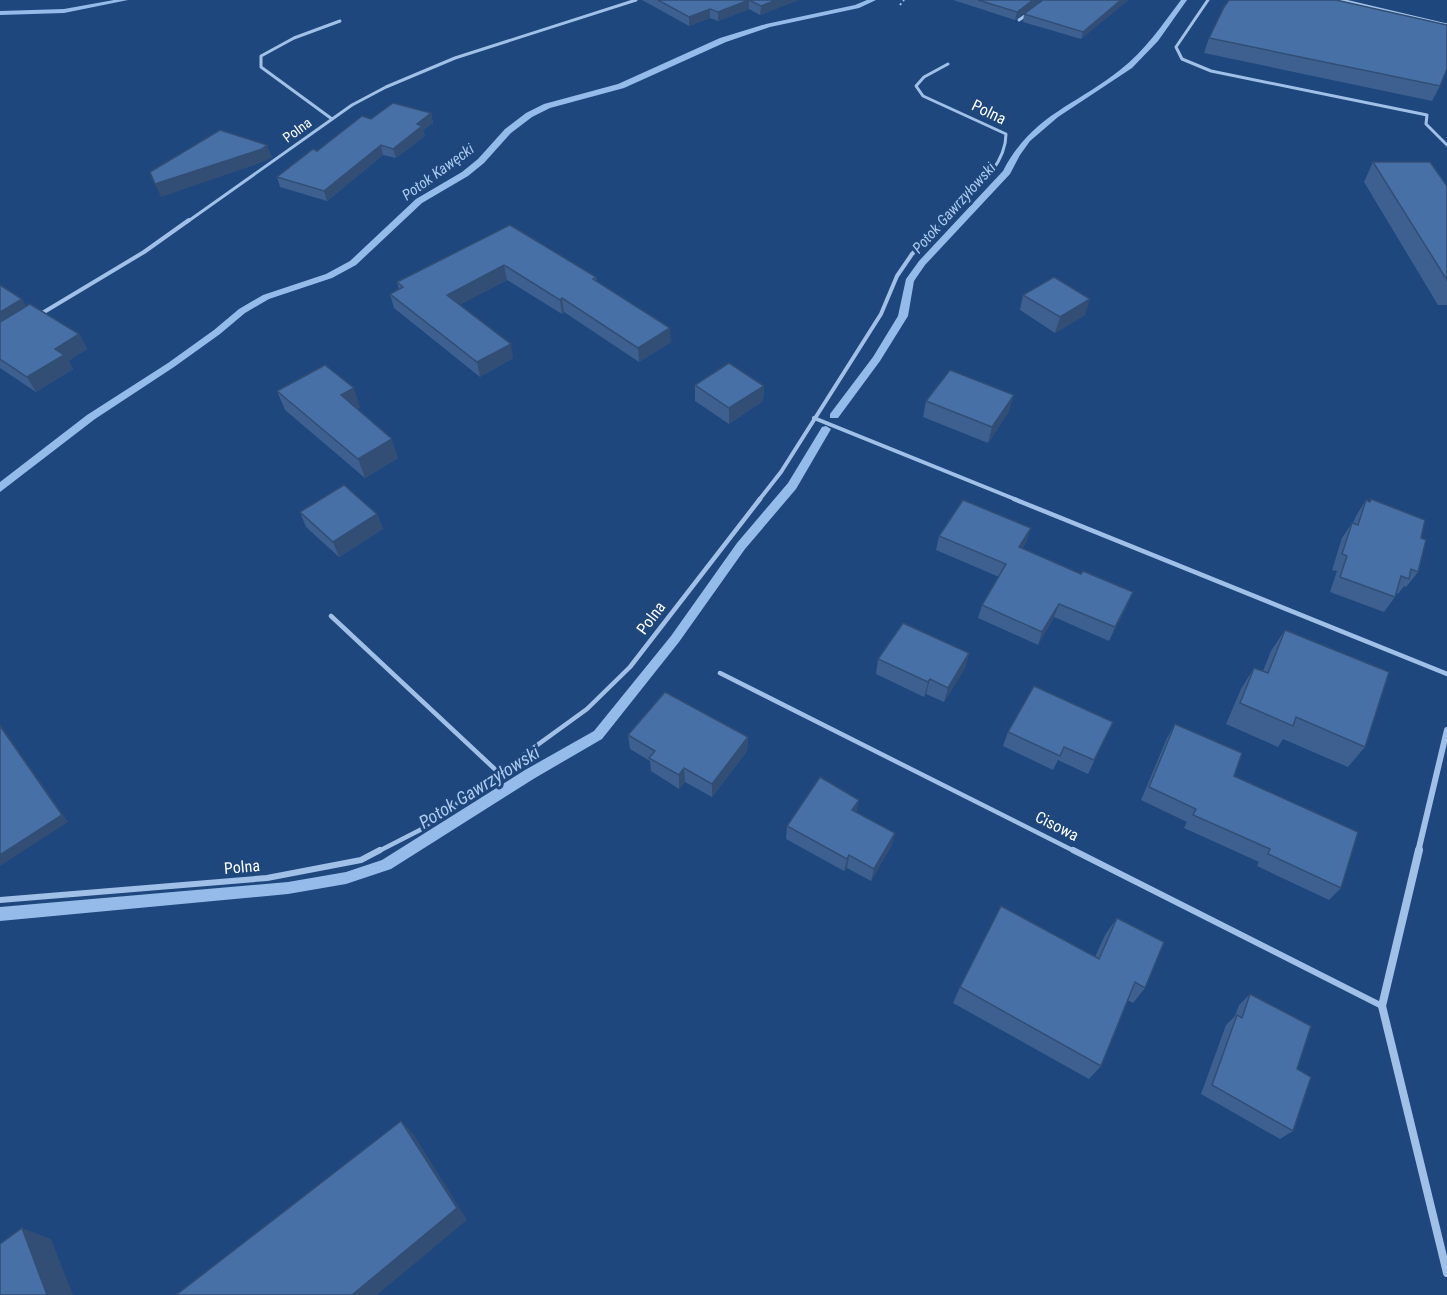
<svg xmlns="http://www.w3.org/2000/svg" width="1447" height="1295" viewBox="0 0 1447 1295" font-family="'Roboto Condensed',sans-serif">
<rect width="100%" height="100%" fill="#1e477d"/>
<g fill="none" stroke-linecap="round" stroke-linejoin="round">
<!-- stream -->
<g fill="#94bbe9" fill-rule="evenodd">
<polygon points="114,0 128,0 64,13 0,15 0,11 64,9"/>
<polygon points="867,0 876,0 859,8 770,27 726,42 624,88 550,108 532,117 511,133 484,163 468,176 422,203 356,265 332,278 269,299 245,313 220,334 174,367 95,419 0,492 0,482 87,415 168,363 214,330 239,309 263,295 326,274 350,261 416,199 462,172 478,159 505,129 526,113 544,104 618,84 720,38 766,24 855,5"/>
<path d="M 1181,0 L 1187,0 L 1158,41 L 1132,68 L 1058,117 L 1030,141 L 1020,155 L 1010,174 L 925,265 L 914,281 L 908,316 L 880,361 L 838,418 L 830,418 L 830,414 L 873,357 L 898,316 L 906,279 L 919,261 L 1003,171 C 1032,115 1075,106 1120,70 C 1145,51 1162,25 1181,0 Z"/>
<polygon points="826,426 831,429 796,489 745,549 679,642 602,739 535,778 391,869 346,884 288,894 0,921 0,907 288,882 346,872 382,860 525,770 594,731 671,636 737,543 788,483 822,427"/>
</g>
<!-- path -->
<polyline stroke="#a1c0e8" stroke-width="2" stroke-dasharray="2 3" stroke-linecap="butt" points="900,5 904,0"/>
<!-- lane-far3 -->
<g stroke="#a1c0e8" stroke-width="3">
<polyline points="1208,0 1176,47 1182,59 1211,71 1427,115 1426,124 1447,145"/>
<polyline points="1341,0 1447,25"/>
<polyline points="1019,20 1029,13"/>
<polyline points="332,119 261,67 261,56 294,38 340,21"/>
<polyline points="187,222 352,105 386,87 455,58 636,0"/>
<path d="M 945,222 C 967,197 1006,169 1006,134 L 923,96 L 916,86 L 924,77 L 948,64"/>
</g>
<!-- lane-far2 -->
<g stroke="#a1c0e8" stroke-width="4">
<polyline points="39,315 144,252 189,220"/>
<polyline points="814,418 1017,500"/>
<polyline points="759,500 781,472 881,314 897,276 912,254 946,220"/>
</g>
<!-- lane-far1 -->
<g stroke="#a1c0e8" stroke-width="4.5">
<polyline points="1014,499 1447,674"/>
<polyline points="331,616 499,773"/>
<polyline points="720,673 1076,852"/>
<polyline points="377,852 420,830 587,709 630,667 760,499"/>
</g>
<!-- lane -->
<g stroke="#a1c0e8" stroke-width="6">
<polyline points="1073,850 1382,1006"/>
<polyline points="0,900 267,878 361,860 380,850"/>
</g>
<!-- street-far1 -->
<polyline stroke="#a1c0e8" stroke-width="6" points="1418,852 1447,730"/>
<!-- street -->
<polyline stroke="#a1c0e8" stroke-width="8" points="1419,850 1382,1006 1447,1273"/>
</g>
<!-- wall -->
<g fill="#3d6090">
<polygon points="642,0 798,0 760,15 749,9 718,21 710,18 689,26"/>
<polygon points="953,0 1041,0 1015,20"/>
<polygon points="1128,0 1081,39 1023,22 1024,14"/>
<polygon points="1209,38 1440,86 1432,101 1204,53"/>
<polygon points="431,113 433,123 423,130 425,136 396,158 383,155 327,201 280,187 277,177 317,151 371,119"/>
<polygon points="1373,162 1447,186 1447,305 1438,305 1364,182"/>
<polygon points="510,225 596,277 597,282 671,342 639,362 564,312 562,314 507,280 459,305 513,358 480,377 394,308 390,294 399,289 397,282"/>
<polygon points="0,285 26,306 79,334 87,349 68,361 73,369 36,392 0,368"/>
<polygon points="1023,295 1085,315 1055,333 1020,310"/>
<polygon points="695,385 764,386 763,401 729,424 695,401"/>
<polygon points="277,391 360,407 357,409 398,458 365,478 285,410"/>
<polygon points="926,401 1009,411 988,443 923,417"/>
<polygon points="1371,499 1421,538 1418,572 1406,587 1404,586 1398,594 1396,593 1395,597 1384,612 1330,592 1337,571 1332,570 1342,538 1352,523 1353,523 1356,516 1366,500 1369,502"/>
<polygon points="300,512 377,514 383,529 339,557 306,527"/>
<polygon points="1031,528 1026,542 1022,549 1081,574 1127,606 1109,641 1054,617 1038,645 978,618 982,605 999,577 936,550 939,536"/>
<polygon points="1285,630 1365,747 1348,767 1283,739 1278,747 1226,724 1241,689 1254,668 1263,671 1271,651"/>
<polygon points="969,653 965,668 944,702 926,694 924,697 876,674 878,659"/>
<polygon points="1113,722 1088,774 1058,760 1053,770 1003,746 1008,732"/>
<polygon points="1175,724 1341,888 1329,900 1257,866 1259,862 1184,828 1187,822 1141,800 1167,738"/>
<polygon points="628,735 748,737 747,751 712,797 685,782 679,789 651,771 650,761 630,749"/>
<polygon points="859,800 856,812 895,833 891,846 871,881 847,868 844,871 786,839 787,826"/>
<polygon points="1117,918 1145,988 1133,1003 1127,1000 1101,1066 1089,1079 953,1003 960,987 1095,957 1105,935"/>
<polygon points="1250,994 1297,1069 1293,1131 1280,1139 1201,1094 1226,1025 1235,1016 1239,1005"/>
</g>
<!-- shaded-wall -->
<g fill="#324e75">
<polygon points="749,0 749,9 718,21 718,12"/>
<polygon points="776,0 798,0 760,15 761,6"/>
<polygon points="1033,0 1041,0 1015,20 1017,12"/>
<polygon points="1121,0 1128,0 1081,39 1083,32"/>
<polygon points="710,9 710,18 689,26 689,17"/>
<polygon points="431,113 433,123 423,130 425,136 396,158 393,149 417,124"/>
<polygon points="267,145 272,157 266,161 161,197 155,184"/>
<polygon points="381,145 383,155 327,201 324,191"/>
<polygon points="504,265 507,280 450,310 447,295"/>
<polygon points="562,298 564,312 562,314 560,300"/>
<polygon points="22,299 31,314 0,332 0,312"/>
<polygon points="1090,299 1085,315 1055,333 1060,317"/>
<polygon points="670,328 671,342 639,362 638,348"/>
<polygon points="79,334 87,349 68,361 73,369 36,392 27,377 55,349"/>
<polygon points="511,344 513,358 480,377 477,362"/>
<polygon points="764,386 763,401 729,424 729,408"/>
<polygon points="354,388 360,407 348,414 341,395"/>
<polygon points="1014,395 1009,411 988,443 992,427"/>
<polygon points="392,439 398,458 365,478 358,459"/>
<polygon points="377,514 383,529 339,557 333,542"/>
<polygon points="1031,528 1026,542 1015,561 1019,547"/>
<polygon points="1133,592 1127,606 1109,641 1115,627"/>
<polygon points="1059,604 1054,617 1038,645 1042,632"/>
<polygon points="969,653 965,668 944,702 948,688"/>
<polygon points="930,679 926,694 924,697 928,682"/>
<polygon points="0,724 68,822 0,866"/>
<polygon points="748,737 747,751 712,797 712,784"/>
<polygon points="684,768 685,782 679,789 679,775"/>
<polygon points="859,800 856,813 852,810"/>
<polygon points="895,833 891,846 871,881 874,869"/>
<polygon points="849,855 847,868 844,871 847,859"/>
<polygon points="401,1121 414,1135 467,1220 377,1295 352,1295"/>
<polygon points="22,1228 51,1239 73,1295 47,1295"/>
</g>
<!-- building -->
<g fill="#4770a7" stroke="#324e75" stroke-width="1.5">
<polygon points="658,0 749,0 718,12 710,9 689,17"/>
<polygon points="749,0 776,0 761,6"/>
<polygon points="978,0 1033,0 1017,12"/>
<polygon points="1043,0 1121,0 1083,32 1024,14"/>
<polygon points="1229,0 1336,0 1447,25 1447,69 1440,86 1209,38 1224,7"/>
<polygon points="393,103 431,113 417,124 422,126 393,149 381,145 324,191 277,177 313,149 317,151 362,116 371,119"/>
<polygon points="220,130 267,145 262,149 155,184 150,172"/>
<polygon points="1373,162 1430,162 1447,186 1447,280"/>
<polygon points="510,225 596,277 593,279 670,328 638,348 562,298 560,300 504,265 447,295 511,344 477,362 390,294 403,287 397,282"/>
<polygon points="1054,277 1090,299 1060,317 1023,295"/>
<polygon points="0,285 22,299 0,312"/>
<polygon points="30,304 79,334 55,349 64,355 27,377 0,359 0,322"/>
<polygon points="729,363 764,386 729,408 695,385"/>
<polygon points="325,365 354,388 341,395 392,439 358,459 277,391"/>
<polygon points="950,370 1014,395 992,427 926,401"/>
<polygon points="344,485 377,514 333,542 300,512"/>
<polygon points="1371,499 1425,520 1421,538 1426,540 1418,572 1411,569 1409,579 1401,576 1395,597 1340,577 1347,556 1342,554 1352,523 1358,525 1366,500 1370,502"/>
<polygon points="963,500 1031,528 1019,547 1081,574 1083,571 1133,592 1115,627 1059,604 1042,632 982,605 1006,564 939,536"/>
<polygon points="903,623 969,653 948,688 930,679 928,682 878,659"/>
<polygon points="1285,630 1389,672 1365,747 1296,717 1293,726 1240,703 1254,668 1268,673"/>
<polygon points="1034,686 1113,722 1094,760 1064,747 1060,756 1008,732"/>
<polygon points="665,692 748,737 712,784 684,768 679,775 649,758 655,751 628,735"/>
<polygon points="1175,724 1242,753 1234,776 1358,832 1341,888 1268,854 1270,849 1193,815 1196,809 1149,787"/>
<polygon points="0,726 62,815 0,855"/>
<polygon points="820,777 859,800 852,810 895,833 874,869 849,855 847,859 787,826"/>
<polygon points="1001,906 1099,959 1117,918 1164,942 1145,988 1135,982 1101,1066 960,987"/>
<polygon points="1250,994 1311,1026 1297,1069 1311,1077 1293,1131 1212,1085 1237,1015 1242,1018"/>
<polygon points="401,1121 457,1208 352,1295 176,1295"/>
<polygon points="22,1228 47,1295 0,1295 0,1244"/>
</g>
<g text-anchor="middle" dominant-baseline="central" stroke-width="6" stroke-linejoin="round" paint-order="stroke">
<!-- far-street labels -->
<g font-size="14" fill="#fff" stroke="#1e477d">
<text transform="translate(297 130) rotate(-36)">Polna</text>
</g>
<!-- far-water labels -->
<g font-size="15" font-style="italic" fill="#accaef" stroke="#1e477d">
<text transform="translate(438 172) rotate(-36)">Potok Kawęcki</text>
<text transform="translate(954 208) rotate(-48)">Potok Gawrzyłowski</text>
</g>
<!-- street labels -->
<g font-size="16" fill="#fff" stroke="#1e477d">
<text transform="translate(989 112) rotate(26)">Polna</text>
<text transform="translate(651 618) rotate(-53)">Polna</text>
<text transform="translate(1057 826) rotate(27)">Cisowa</text>
<text transform="translate(242 867) rotate(-5)">Polna</text>
</g>
<!-- water labels -->
<g font-size="18" font-style="italic" fill="#accaef" stroke="#1e477d">
<text transform="translate(479 787) rotate(-32)">Potok Gawrzyłowski</text>
</g>
</g>
</svg>
